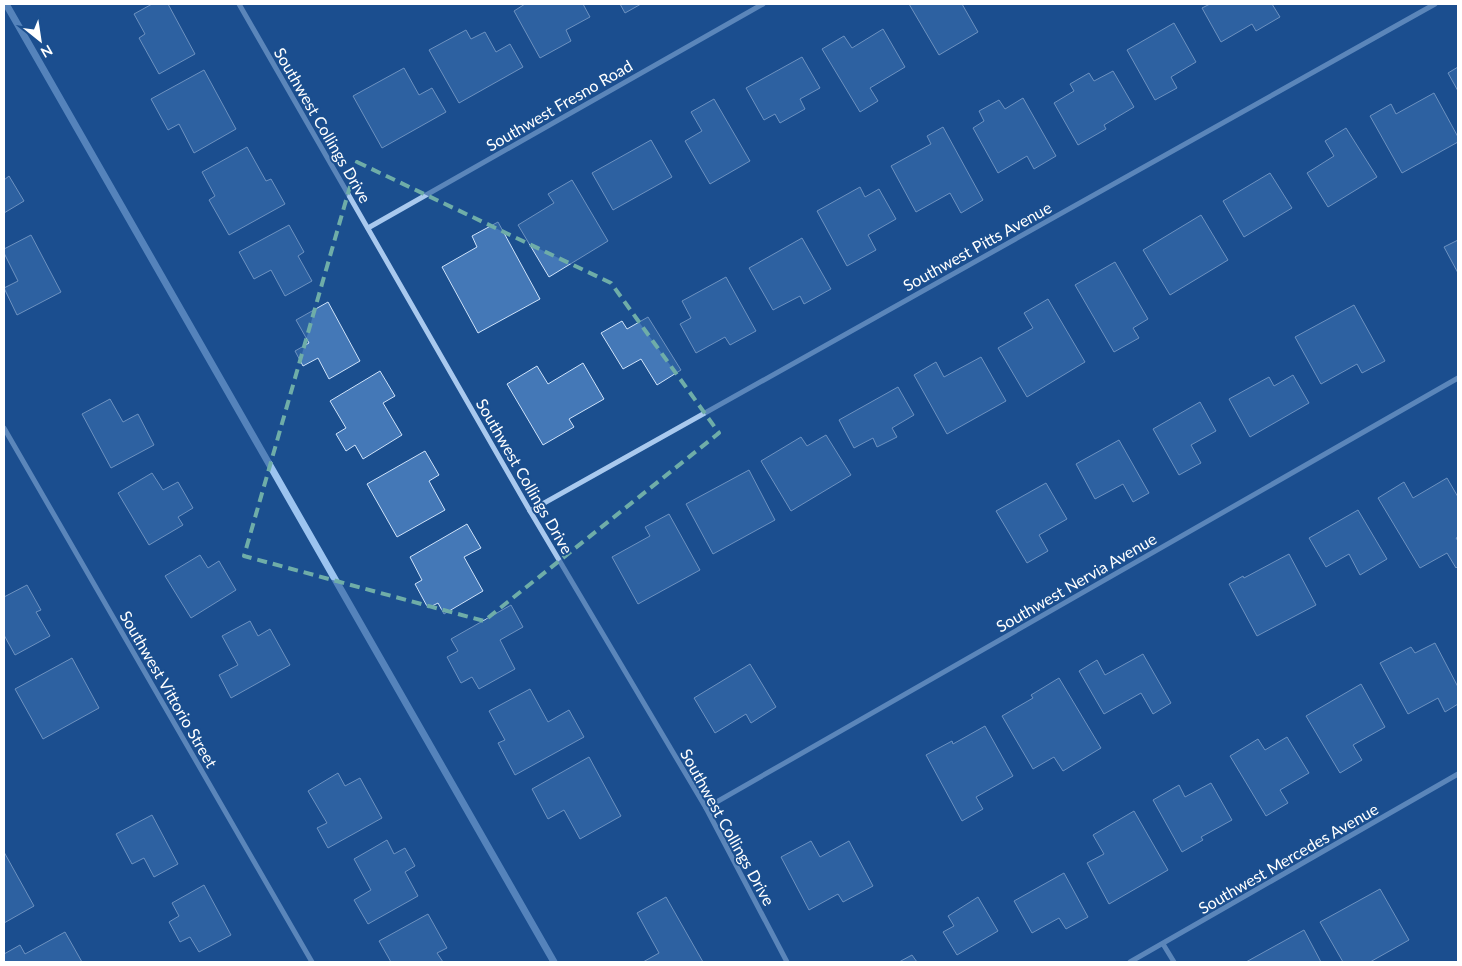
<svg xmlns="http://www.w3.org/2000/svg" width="1462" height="966" viewBox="0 0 1462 966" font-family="Lato,sans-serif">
<rect width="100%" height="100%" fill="#1b4f8f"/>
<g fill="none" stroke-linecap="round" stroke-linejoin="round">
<!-- stream -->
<polyline stroke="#9cc4f0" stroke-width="7" points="6,4 554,962"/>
</g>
<!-- building -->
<g fill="#4478b7" stroke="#cfe3fa">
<polygon points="152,4 168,4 195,54 159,74 139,38 145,34 134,14"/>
<polygon points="525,4 583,4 590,17 566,30 571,41 540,58 514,11"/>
<polygon points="620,4 641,4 625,13"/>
<polygon points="909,4 962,4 978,32 939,55"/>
<polygon points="1210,4 1272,4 1280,17 1256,31 1252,24 1221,42 1202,8"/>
<polygon points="1174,23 1196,62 1171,77 1177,88 1155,100 1127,50"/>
<polygon points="883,29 905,67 870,88 878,101 860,112 822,49 844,36 852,48"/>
<polygon points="466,30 471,39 485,32 496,52 510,44 523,67 459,103 429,50"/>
<polygon points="802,57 820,88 800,99 805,109 780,123 775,114 764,120 746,88"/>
<polygon points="1458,67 1458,91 1448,73"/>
<polygon points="404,68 419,95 432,88 446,112 382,148 353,96"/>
<polygon points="204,70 236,129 194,153 179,124 168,130 151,99"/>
<polygon points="1113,71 1134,107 1104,125 1106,129 1078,145 1054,103 1074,91 1070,84 1089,73 1094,81"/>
<polygon points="1434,93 1458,137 1458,142 1402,173 1370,116 1391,104 1396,114"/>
<polygon points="1023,98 1056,156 1034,169 1027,156 998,173 973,128 984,121 979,111 999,100 1005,109"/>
<polygon points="714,99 750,161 710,184 685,141 702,131 691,112"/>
<polygon points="943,127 983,200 961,213 950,193 916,212 891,166 931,144 927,136"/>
<polygon points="1346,128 1377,177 1328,207 1307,173 1334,156 1325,141"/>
<polygon points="651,140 672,177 613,210 592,173"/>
<polygon points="247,147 266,181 271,179 285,204 229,235 209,200 215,196 202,172"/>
<polygon points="1270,173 1292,208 1244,237 1223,201"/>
<polygon points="9,176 24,201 4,213 4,180"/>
<polygon points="572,180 608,241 549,277 518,225 554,203 548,194"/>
<polygon points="860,187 865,197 879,189 896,219 868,235 876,250 847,266 817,211"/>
<polygon points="1201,215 1228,260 1170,295 1143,250"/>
<polygon points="498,222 540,299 478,333 442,267 477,247 472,236"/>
<polygon points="289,225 304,252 298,256 312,281 285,296 271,270 254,279 239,252"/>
<polygon points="31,235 61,292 17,315 4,288 18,281 4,253 4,249"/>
<polygon points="802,238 831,289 804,304 800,296 773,310 749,268"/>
<polygon points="1458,240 1458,273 1444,247"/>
<polygon points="1115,262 1148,319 1133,328 1139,338 1114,352 1075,285"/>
<polygon points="726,277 756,331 730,345 725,337 696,353 680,324 691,318 682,301"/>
<polygon points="1048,299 1085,362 1027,397 998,348 1033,328 1024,313"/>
<polygon points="328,302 360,361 329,379 318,358 303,366 295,351 309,343 296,320"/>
<polygon points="1354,305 1385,361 1362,373 1357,364 1321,384 1295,337"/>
<polygon points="648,317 681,370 657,385 641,359 623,369 601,333 622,321 627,329"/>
<polygon points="981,357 1006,401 947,434 914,375 936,362 944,377"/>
<polygon points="583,363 604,399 569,419 574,427 543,445 507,384 537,366 548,384"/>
<polygon points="380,371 395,396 383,403 402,435 363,459 355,445 346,451 336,434 346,428 330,401"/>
<polygon points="1293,375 1309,403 1250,437 1229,399 1269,377 1274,386"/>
<polygon points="898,387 914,415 892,428 897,437 877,447 873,438 854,448 839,420"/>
<polygon points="110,399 123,422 138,414 154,445 111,468 82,414"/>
<polygon points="1200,402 1216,431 1191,445 1201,463 1179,475 1153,429"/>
<polygon points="826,435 851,475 791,511 761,461 801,437 807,446"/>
<polygon points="1119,440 1149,493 1133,502 1123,484 1095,499 1076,464"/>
<polygon points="425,451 439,475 429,481 445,510 397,537 367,484"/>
<polygon points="749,470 775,520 713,554 686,504"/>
<polygon points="152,473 163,490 178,482 193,508 178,517 183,525 149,545 118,493"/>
<polygon points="1447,478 1458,497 1458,537 1456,538 1458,541 1458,566 1456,568 1447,553 1420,568 1378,498 1404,482 1413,498"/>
<polygon points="1046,483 1067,519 1039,535 1048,551 1027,563 996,511"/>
<polygon points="1358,510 1387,559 1360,575 1349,554 1326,567 1309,538"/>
<polygon points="669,514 700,570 638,604 612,557 650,536 645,527"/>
<polygon points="467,524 481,548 464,557 483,591 444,614 438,603 428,608 415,584 422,580 410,557"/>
<polygon points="1289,554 1316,605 1257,636 1229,584 1243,576 1244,578"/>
<polygon points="200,555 208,568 219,561 236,590 191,618 165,576"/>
<polygon points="27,585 41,610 36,612 50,636 15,655 4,635 4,597"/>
<polygon points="511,605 523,627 500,640 515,669 479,689 472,677 461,683 447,657 458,651 451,639"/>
<polygon points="250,621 258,636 270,629 290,665 231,698 219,675 238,665 222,636"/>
<polygon points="1435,643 1458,687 1458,704 1445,712 1438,698 1408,714 1380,663 1411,647 1415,653"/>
<polygon points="1143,654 1171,703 1153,714 1141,693 1104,714 1079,671 1097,660 1105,675"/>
<polygon points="72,658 99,708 43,739 15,689"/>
<polygon points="750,664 776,707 751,723 746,714 715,733 694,698"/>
<polygon points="1059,678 1101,748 1063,771 1054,757 1033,769 1002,716 1033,698 1031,695"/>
<polygon points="1361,684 1385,727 1353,745 1362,760 1340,773 1306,716"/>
<polygon points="530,689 548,722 569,710 584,737 515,775 498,743 505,740 489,711"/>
<polygon points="985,726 1013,776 976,797 983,809 962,821 926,755 952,741 953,744"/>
<polygon points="1287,737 1309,773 1280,790 1288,803 1266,816 1230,756 1258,739 1265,750"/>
<polygon points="589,757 621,816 580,839 564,810 548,819 532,789"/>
<polygon points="338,773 345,786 360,778 382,818 328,848 317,828 327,823 308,791"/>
<polygon points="1211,783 1232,820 1201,837 1203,840 1182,852 1153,800 1179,785 1185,797"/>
<polygon points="1134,811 1168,870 1109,904 1087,863 1104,854 1093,835"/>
<polygon points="152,815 178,864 154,877 144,858 132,864 116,834"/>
<polygon points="387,840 394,854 405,848 415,866 405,872 418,896 368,924 354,900 371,890 354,859"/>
<polygon points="811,841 820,857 849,841 873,886 843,902 838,894 809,910 781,857"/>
<polygon points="4,852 34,906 4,923"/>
<polygon points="1064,873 1088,917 1066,929 1059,918 1032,933 1014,901"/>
<polygon points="204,885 231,935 199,952 190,937 180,942 169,922 179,916 172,903"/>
<polygon points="1380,889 1409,940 1370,962 1343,962 1320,922"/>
<polygon points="666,897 703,962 643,962 659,953 637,913"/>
<polygon points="978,897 998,931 957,955 943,932 954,926 948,916"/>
<polygon points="428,914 447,948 437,953 443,962 391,962 379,941"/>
<polygon points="1304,930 1321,962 1246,962"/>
<polygon points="65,932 82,962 4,962 4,954 20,945 25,954"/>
<polygon points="912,955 917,962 899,962"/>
</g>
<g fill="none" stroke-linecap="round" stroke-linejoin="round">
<!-- street -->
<g stroke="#a9c9ee" stroke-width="5">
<polyline points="239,4 530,511 706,808 787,962"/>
<polyline points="368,228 763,4"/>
<polyline points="4,428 312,962"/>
<polyline points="530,511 1435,4"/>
<polyline points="706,808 1458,378"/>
<polyline points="1163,944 1174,962"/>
<polyline points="1130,962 1458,774"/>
</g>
</g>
<!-- marked area -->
<path d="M0 0H1462V966H0ZM 357,162 L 611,283 L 719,433 L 484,621 L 244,556 Z" fill="#1b4f8f" fill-opacity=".55" fill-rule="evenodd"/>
<path fill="none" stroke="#6fada8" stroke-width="4" stroke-dasharray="10 6" stroke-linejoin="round" d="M 357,162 L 611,283 L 719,433 L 484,621 L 244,556 Z"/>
<g text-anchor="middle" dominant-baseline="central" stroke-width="4" stroke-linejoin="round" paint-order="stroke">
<!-- street labels -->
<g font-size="16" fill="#fff" stroke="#1b4f8f">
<text transform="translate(559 105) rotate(-30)">Southwest Fresno Road</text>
<text transform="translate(323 125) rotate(60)">Southwest Collings Drive</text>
<text transform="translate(977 246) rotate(-29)">Southwest Pitts Avenue</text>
<text transform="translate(525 476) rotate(60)">Southwest Collings Drive</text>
<text transform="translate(1076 582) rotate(-30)">Southwest Nervia Avenue</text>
<text transform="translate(169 689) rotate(60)">Southwest Vittorio Street</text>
<text transform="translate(728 827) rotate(61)">Southwest Collings Drive</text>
<text transform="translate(1288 858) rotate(-30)">Southwest Mercedes Avenue</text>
</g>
</g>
<!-- border -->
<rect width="1462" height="966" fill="none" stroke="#ffffff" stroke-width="10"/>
<!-- north arrow -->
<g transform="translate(40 40) rotate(150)" stroke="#1b4f8f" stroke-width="4" paint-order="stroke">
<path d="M0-4L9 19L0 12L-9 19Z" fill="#ffffff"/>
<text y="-8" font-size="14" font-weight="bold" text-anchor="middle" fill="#ffffff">N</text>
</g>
</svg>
